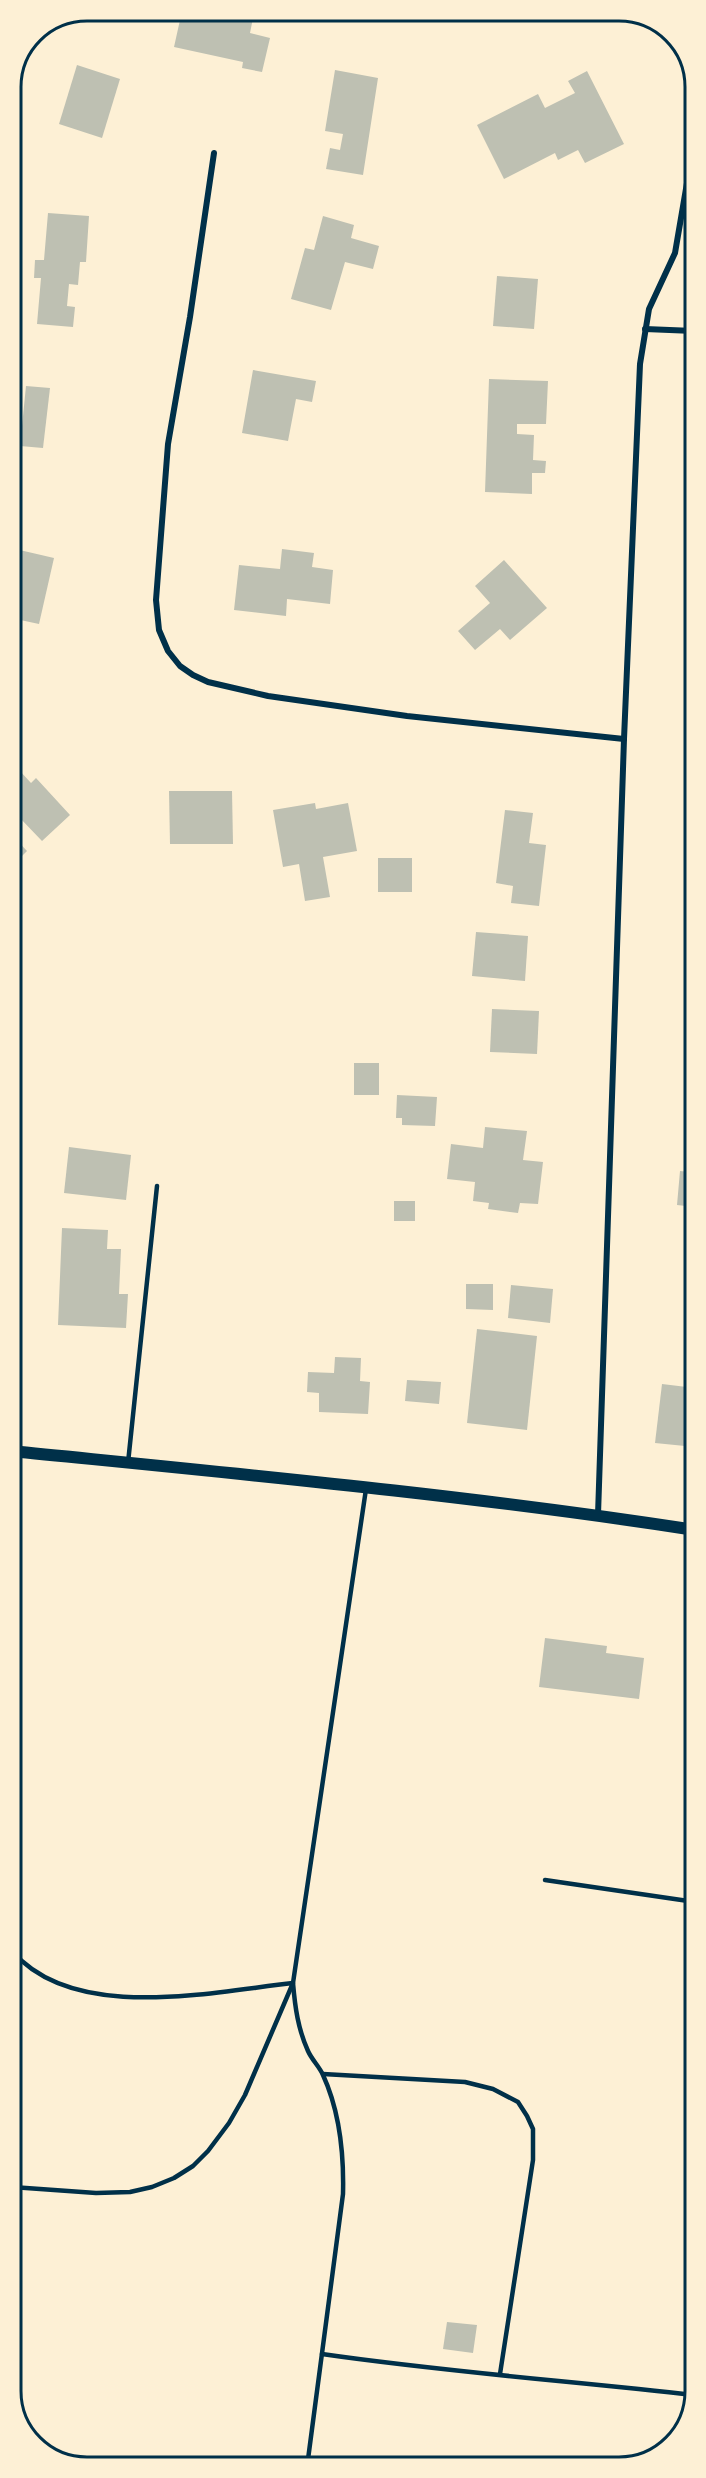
<svg xmlns="http://www.w3.org/2000/svg" width="706" height="2478" viewBox="0 0 706 2478" font-family="'Noto Sans',sans-serif">
<rect width="100%" height="100%" fill="#fdf0d5"/>
<!-- building -->
<g fill="#bec0b2">
<polygon points="182,11 242,11 254,13 250,33 270,38 262,72 242,68 243,62 174,47"/>
<polygon points="77,65 120,79 102,138 59,124"/>
<polygon points="335,70 378,78 363,175 326,169 330,148 340,150 343,134 325,131"/>
<polygon points="587,71 624,144 585,163 578,150 558,160 555,153 504,179 477,125 538,94 545,108 575,93 568,81"/>
<polygon points="48,213 89,216 86,262 80,262 78,285 69,284 67,306 75,307 73,327 37,324 41,278 34,278 35,260 44,260"/>
<polygon points="323,216 354,225 351,238 379,246 373,269 345,262 331,310 291,299 305,248 314,250"/>
<polygon points="497,276 538,279 534,329 493,326"/>
<polygon points="253,370 316,381 312,402 296,399 288,441 242,433"/>
<polygon points="489,379 548,381 546,424 517,424 517,434 534,435 533,460 546,461 545,473 532,473 532,494 485,492"/>
<polygon points="26,386 50,388 43,448 20,446"/>
<polygon points="11,548 54,558 39,624 11,618"/>
<polygon points="282,549 314,553 312,567 333,570 330,604 287,599 286,616 234,610 239,565 280,569"/>
<polygon points="504,560 547,608 510,640 500,629 475,650 458,631 490,603 475,586"/>
<polygon points="19,770 31,783 36,778 70,815 42,841 19,817 11,825 11,777"/>
<polygon points="169,791 232,791 233,844 170,844"/>
<polygon points="315,803 316,809 348,803 357,851 323,857 330,897 305,901 299,864 283,867 273,810"/>
<polygon points="505,810 533,813 529,843 546,845 539,906 511,903 513,886 496,883"/>
<polygon points="11,834 27,851 11,867"/>
<rect x="378" y="858" width="34" height="34"/>
<polygon points="476,932 528,936 525,981 472,976"/>
<polygon points="492,1009 539,1011 537,1054 490,1052"/>
<rect x="354" y="1063" width="25" height="32"/>
<polygon points="397,1095 437,1097 435,1126 402,1125 402,1118 396,1118"/>
<polygon points="485,1127 527,1131 523,1160 543,1162 538,1204 520,1203 518,1213 488,1209 489,1203 473,1201 475,1182 447,1179 451,1144 483,1148"/>
<polygon points="69,1147 131,1155 126,1200 64,1193"/>
<polygon points="691,1165 695,1165 695,1207 677,1205 680,1171 690,1172"/>
<rect x="394" y="1201" width="21" height="20"/>
<polygon points="62,1228 108,1230 107,1249 121,1249 119,1294 128,1294 126,1328 58,1325"/>
<polygon points="466,1284 493,1284 493,1310 466,1309"/>
<polygon points="511,1285 553,1289 550,1323 508,1318"/>
<polygon points="477,1329 537,1336 527,1430 467,1423"/>
<polygon points="335,1357 361,1358 360,1381 370,1382 368,1414 319,1412 319,1393 307,1392 308,1372 334,1373"/>
<polygon points="407,1380 441,1382 439,1404 405,1401"/>
<polygon points="662,1384 695,1388 695,1447 655,1443"/>
<polygon points="545,1638 607,1646 606,1653 644,1658 639,1699 539,1687"/>
<polygon points="447,2322 477,2325 473,2353 443,2349"/>
</g>
<g fill="none" stroke-linecap="round" stroke-linejoin="round">
<!-- service -->
<g stroke="#003049" stroke-width="4.5">
<polyline points="128,1463 157,1186"/>
<polyline points="545,1880 695,1902"/>
<path d="M 12,1951 C 74,2023 210,1992 293,1983 C 295,2007 298,2029 308,2051 C 312,2060 319,2066 323,2075 C 340,2112 344,2154 343,2194 L 307,2467"/>
<polyline points="323,2074 465,2082 493,2089 518,2102 527,2116 533,2129 533,2160 500,2374"/>
<polyline points="12,2187 96,2193 130,2192 152,2187 174,2178 193,2166 208,2151 229,2123 245,2095 293,1983 366,1489"/>
<path d="M 322,2354 C 446,2372 570,2381 694,2395"/>
<polyline points="689,2394 695,2353"/>
</g>
<!-- minor -->
<g stroke="#003049" stroke-width="6">
<polyline points="214,153 190,317 168,444 156,600 159,630 168,651 180,666 193,675 208,682 268,696 407,716 624,739"/>
<polyline points="645,329 694,331"/>
<polyline points="598,1515 624,739 640,364 649,309 675,253 694,142"/>
</g>
<!-- secondary -->
<path stroke="#003049" stroke-width="12" d="M 11,1451 C 240,1474 468,1495 695,1530"/>
</g>
<!-- crop -->
<path d="M0 0H706V2478H0ZM87 21H619A66 66 0 0 1 685 87V2391A66 66 0 0 1 619 2457H87A66 66 0 0 1 21 2391V87A66 66 0 0 1 87 21Z" fill="#fdf0d5" fill-rule="evenodd"/>
<path fill="none" stroke="#003049" stroke-width="3" d="M87 21H619A66 66 0 0 1 685 87V2391A66 66 0 0 1 619 2457H87A66 66 0 0 1 21 2391V87A66 66 0 0 1 87 21Z"/>
</svg>
